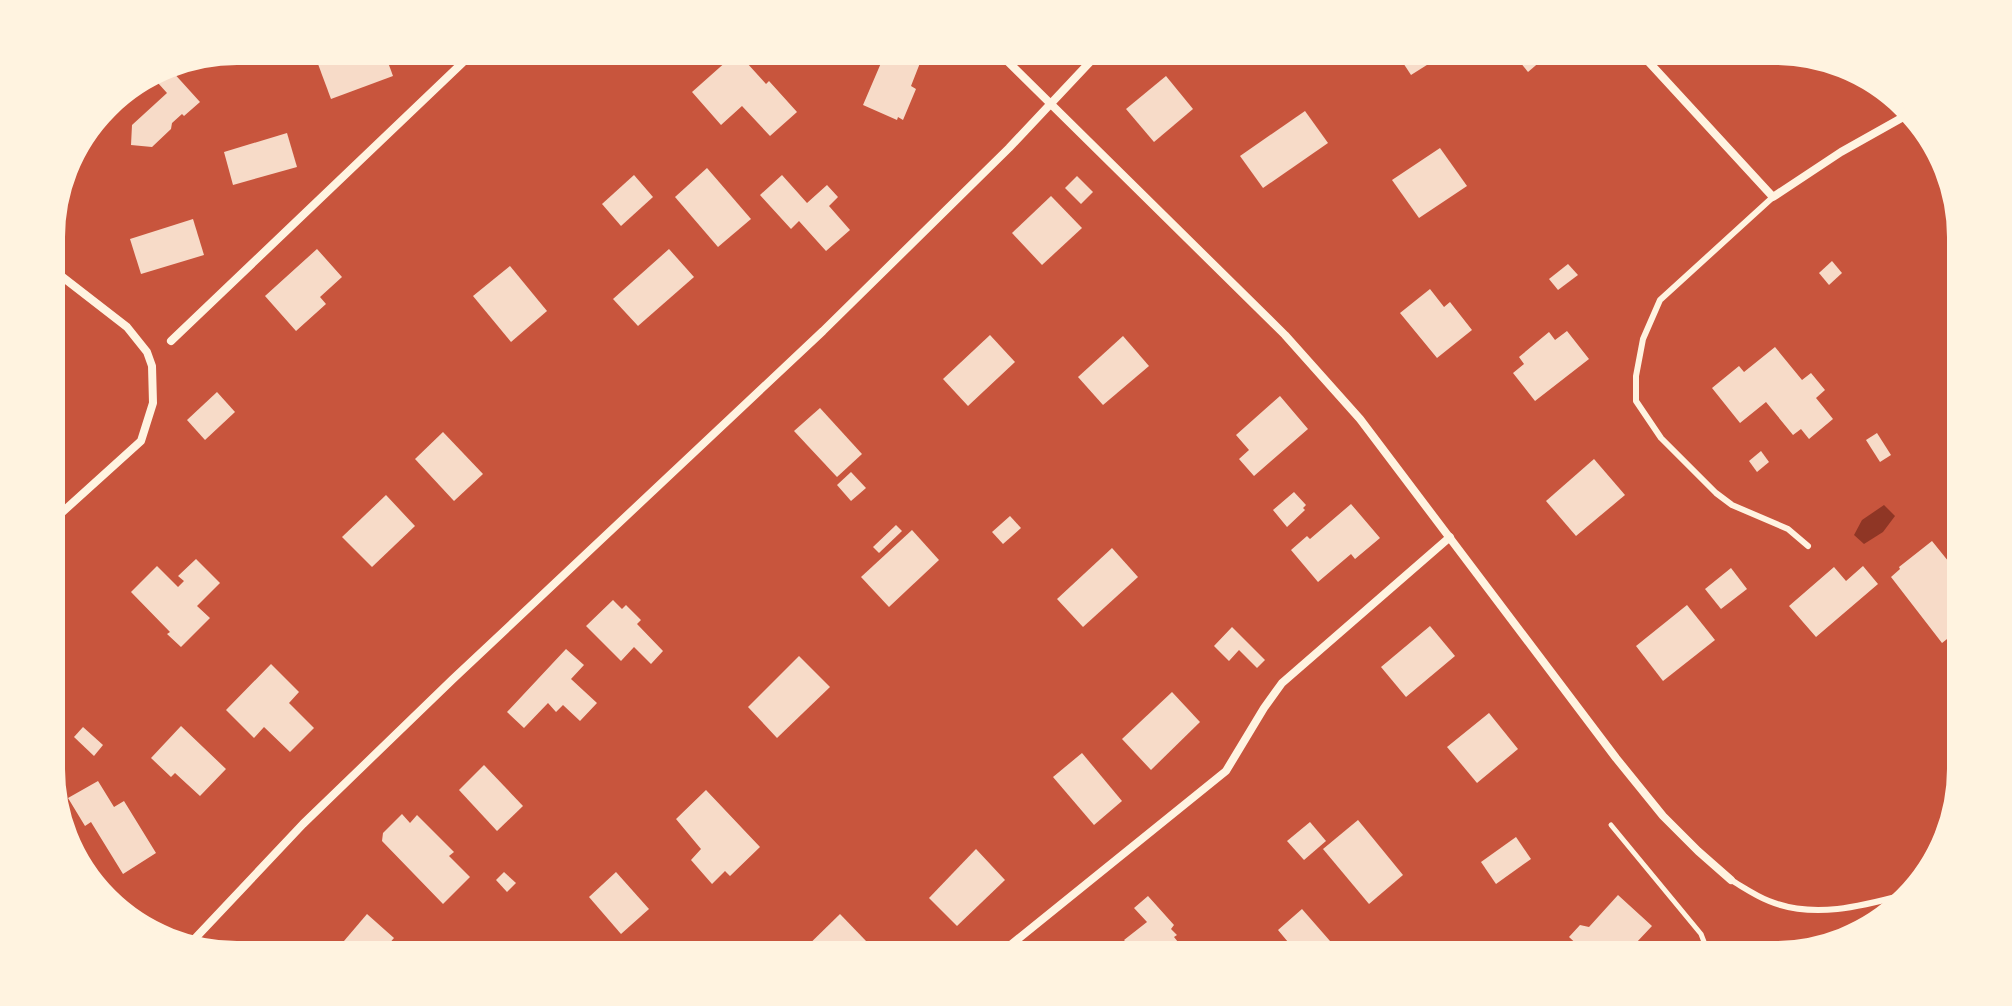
<svg xmlns="http://www.w3.org/2000/svg" width="2012" height="1006" viewBox="0 0 2012 1006" font-family="Bitter,serif">
<rect width="100%" height="100%" fill="#c8553d"/>
<!-- water -->
<polygon fill="#8f3625" points="1884,505 1895,516 1883,532 1864,544 1854,535 1862,520"/>
<!-- building -->
<g fill="#f7dbc8">
<polygon points="367,46 382,46 393,76 331,99 318,64"/>
<polygon points="645,46 672,46 657,59"/>
<polygon points="1392,46 1457,46 1411,75"/>
<polygon points="887,49 920,63 911,86 916,89 903,120 898,117 897,120 863,105"/>
<polygon points="1534,50 1542,60 1528,72 1520,62"/>
<polygon points="737,52 766,84 769,81 797,112 770,136 742,106 721,125 692,92"/>
<polygon points="171,70 200,102 184,116 182,114 172,123 171,129 152,147 131,145 132,125 167,93 158,83"/>
<polygon points="1166,76 1193,109 1154,142 1126,109"/>
<polygon points="1305,111 1328,143 1263,188 1240,156"/>
<polygon points="287,133 297,167 233,185 224,152"/>
<polygon points="1440,148 1467,186 1419,218 1392,180"/>
<polygon points="707,168 751,219 718,247 675,197"/>
<polygon points="634,175 653,197 621,226 602,204"/>
<polygon points="782,175 807,203 827,185 838,197 829,206 850,230 826,251 799,221 791,229 760,195"/>
<polygon points="1077,176 1093,192 1081,204 1065,188"/>
<polygon points="1051,196 1082,228 1042,265 1012,233"/>
<polygon points="193,219 204,255 141,274 130,239"/>
<polygon points="317,249 342,277 320,297 326,304 296,331 265,296"/>
<polygon points="669,249 694,277 638,326 613,299"/>
<polygon points="1832,261 1842,273 1829,285 1819,273"/>
<polygon points="1568,264 1578,275 1558,290 1549,279"/>
<polygon points="510,266 547,311 511,342 473,296"/>
<polygon points="1430,289 1444,307 1450,302 1472,330 1437,358 1400,313"/>
<polygon points="1567,331 1589,359 1535,401 1513,373 1524,364 1519,357 1549,332 1555,340"/>
<polygon points="990,335 1015,362 968,406 943,379"/>
<polygon points="1123,336 1149,366 1103,405 1078,377"/>
<polygon points="1775,347 1802,380 1811,373 1825,390 1816,398 1833,419 1809,439 1801,429 1793,435 1766,402 1740,423 1712,388 1739,366 1744,372"/>
<polygon points="217,392 235,412 205,440 187,420"/>
<polygon points="1280,396 1308,429 1254,476 1239,459 1249,450 1236,435"/>
<polygon points="820,408 862,454 837,477 794,431"/>
<polygon points="47,428 58,439 47,449"/>
<polygon points="443,432 483,474 454,501 415,459"/>
<polygon points="1877,433 1891,455 1880,462 1866,440"/>
<polygon points="1761,451 1769,462 1757,472 1749,461"/>
<polygon points="1594,459 1625,495 1576,536 1546,501"/>
<polygon points="851,472 866,488 851,501 837,485"/>
<polygon points="1294,492 1306,505 1303,508 1305,510 1287,527 1273,510"/>
<polygon points="386,495 415,526 372,567 342,537"/>
<polygon points="1351,504 1380,538 1355,559 1351,554 1318,582 1291,550 1307,536 1310,539"/>
<polygon points="1010,516 1021,528 1003,544 992,532"/>
<polygon points="896,525 902,531 879,553 873,547"/>
<polygon points="912,530 939,560 889,607 861,577"/>
<polygon points="1932,541 1957,572 1947,581 1966,604 1966,624 1942,643 1891,577 1900,569 1899,567"/>
<polygon points="1112,548 1138,577 1083,627 1057,599"/>
<polygon points="196,559 220,583 197,606 210,618 181,647 167,634 170,632 131,592 157,566 178,587 184,581 178,576"/>
<polygon points="1863,566 1878,584 1816,637 1789,606 1834,567 1846,581"/>
<polygon points="1731,568 1747,589 1721,609 1705,589"/>
<polygon points="613,600 622,609 626,605 641,620 637,624 663,651 651,664 634,647 621,661 586,626"/>
<polygon points="1687,605 1715,640 1663,681 1636,646"/>
<polygon points="1430,626 1455,656 1406,697 1381,667"/>
<polygon points="1232,627 1265,660 1257,668 1239,650 1229,661 1214,646"/>
<polygon points="566,649 584,665 571,679 597,703 580,721 563,705 556,712 548,703 524,728 507,712"/>
<polygon points="799,656 830,687 777,738 748,707"/>
<polygon points="271,664 299,692 289,703 314,728 290,752 264,727 254,738 226,710"/>
<polygon points="1172,692 1200,722 1151,770 1122,739"/>
<polygon points="1489,713 1518,749 1477,783 1447,747"/>
<polygon points="181,726 226,769 200,796 175,773 171,777 151,758"/>
<polygon points="83,727 103,745 94,756 74,737"/>
<polygon points="1082,753 1122,801 1094,825 1053,777"/>
<polygon points="484,765 523,806 497,831 459,790"/>
<polygon points="98,781 114,807 124,801 156,853 123,874 91,822 85,826 68,798"/>
<polygon points="706,790 760,847 730,876 725,871 712,884 691,860 701,849 676,819"/>
<polygon points="402,814 410,823 417,815 454,852 449,856 470,877 443,904 382,841 383,833"/>
<polygon points="1358,820 1403,875 1369,904 1323,849"/>
<polygon points="1310,822 1326,841 1304,860 1287,841"/>
<polygon points="1516,837 1531,859 1496,884 1481,862"/>
<polygon points="976,849 1005,880 957,926 929,898"/>
<polygon points="504,872 516,883 507,892 496,880"/>
<polygon points="616,872 649,909 621,934 589,897"/>
<polygon points="1618,895 1652,926 1620,960 1588,960 1580,952 1583,950 1569,937 1580,925 1589,927"/>
<polygon points="1148,896 1174,925 1171,929 1177,935 1174,937 1186,952 1176,960 1142,960 1124,940 1147,922 1134,908"/>
<polygon points="1302,909 1344,957 1341,960 1292,960 1298,954 1278,930"/>
<polygon points="367,914 394,938 375,960 352,960 338,948"/>
<polygon points="840,914 867,942 852,960 793,960"/>
</g>
<g fill="none" stroke-linecap="round" stroke-linejoin="round">
<!-- path -->
<polyline stroke="#fff3e0" stroke-width="5" points="1611,825 1701,934 1711,960"/>
<!-- service -->
<g stroke="#fff3e0" stroke-width="6">
<polyline points="1773,197 1660,300 1643,339 1636,376 1636,401 1661,438 1716,493 1732,505 1788,529 1808,546"/>
<path d="M 1731,880 C 1743,887 1756,896 1769,901 C 1815,920 1866,905 1911,893"/>
</g>
<!-- minor -->
<g stroke="#fff3e0" stroke-width="8">
<polyline points="992,46 1285,335 1360,419 1616,758 1663,816 1698,851 1731,880"/>
<polyline points="1634,46 1773,197 1841,152 1914,111"/>
<polyline points="47,265 127,327 147,352 152,366 153,403 141,441 47,526"/>
<polyline points="171,341 480,46"/>
<polyline points="186,948 303,824 453,679 823,331 1009,148 1105,46"/>
<polyline points="992,960 1226,771 1264,708 1282,683 1450,537"/>
</g>
</g>
<!-- crop -->
<path d="M0 0H2012V1006H0ZM237 60H1775A177 177 0 0 1 1952 237V769A177 177 0 0 1 1775 946H237A177 177 0 0 1 60 769V237A177 177 0 0 1 237 60Z" fill="#fff3e0" fill-rule="evenodd"/>
<path fill="none" stroke="#fff3e0" stroke-width="10" d="M237 60H1775A177 177 0 0 1 1952 237V769A177 177 0 0 1 1775 946H237A177 177 0 0 1 60 769V237A177 177 0 0 1 237 60Z"/>
</svg>
